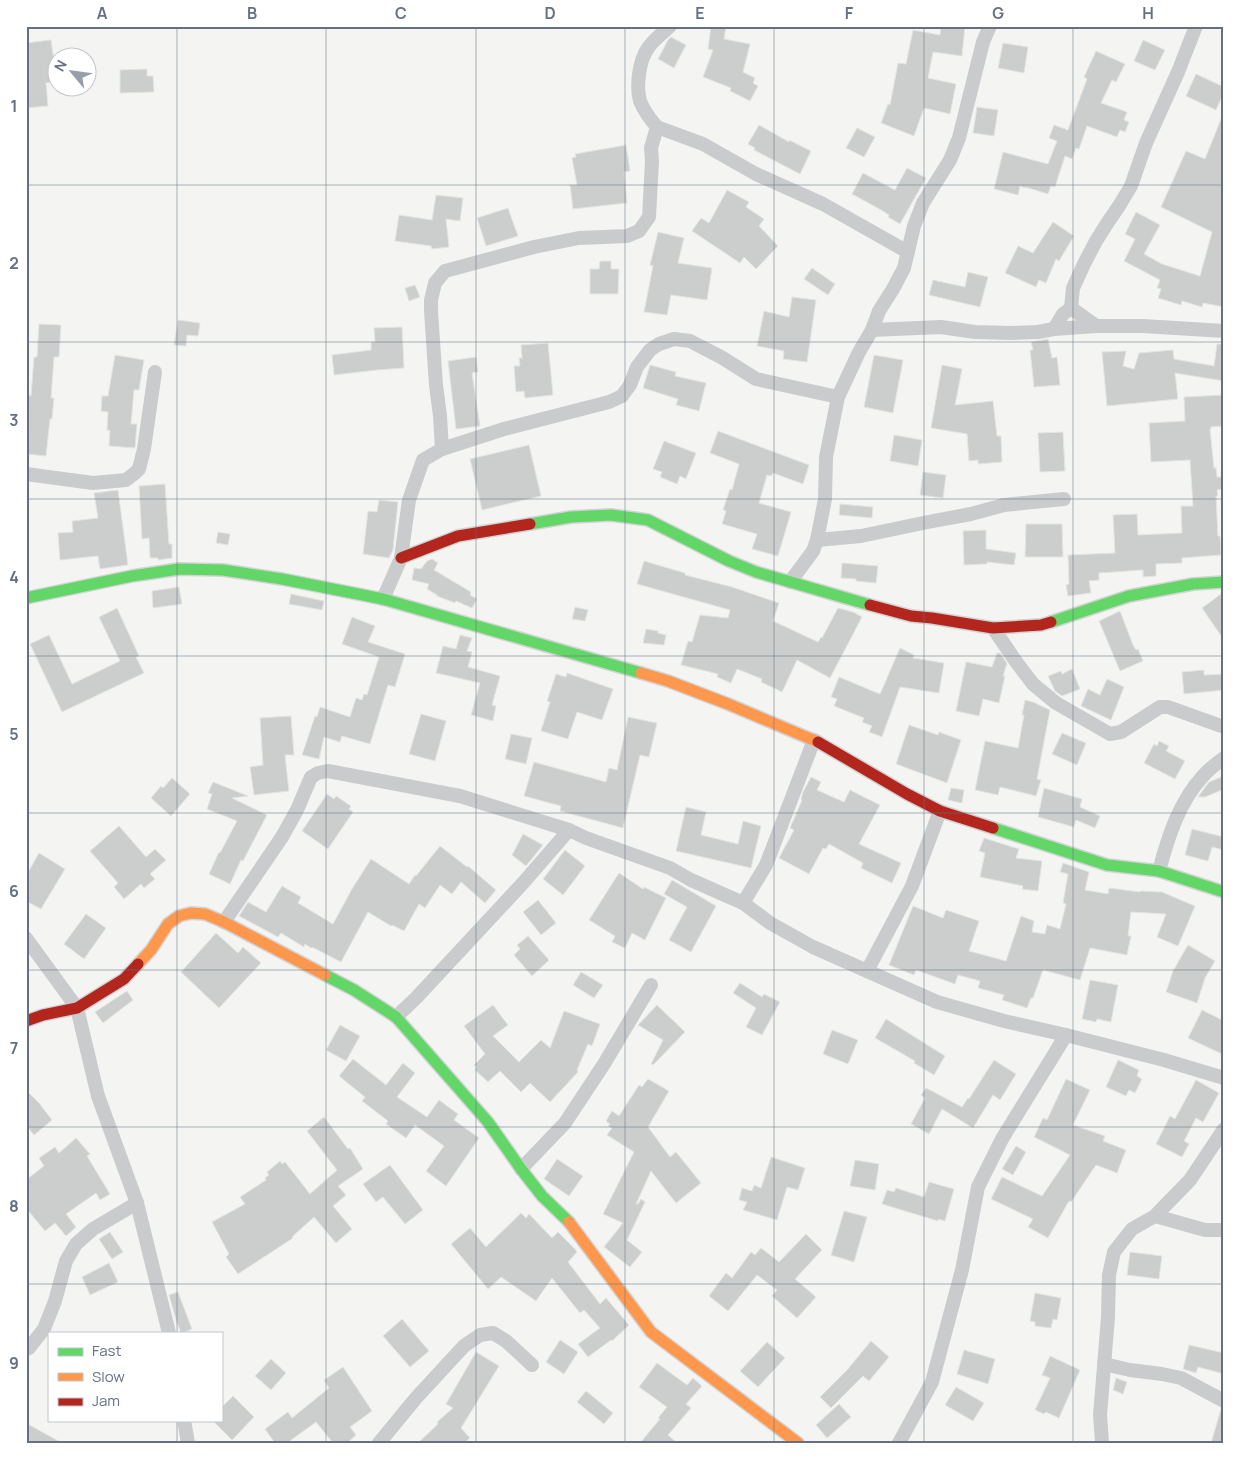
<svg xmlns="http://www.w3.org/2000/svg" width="1250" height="1469" viewBox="0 0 1250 1469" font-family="Manrope,sans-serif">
<rect width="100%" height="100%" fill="#f4f5f3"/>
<!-- building -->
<g fill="#cccece" stroke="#e4e4e3">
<polygon points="711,26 726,26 724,39 750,44 743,72 755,78 753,83 758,86 750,101 730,91 731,88 703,77 713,50 708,49"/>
<polygon points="941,26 965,26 962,56 933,52 928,78 956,84 950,114 924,108 914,136 881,123 888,104 890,105 898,63 906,64 913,30 940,35"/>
<polygon points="671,37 686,45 674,68 658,59 668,40"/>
<polygon points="51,40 57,81 46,83 48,106 26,108 26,43"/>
<polygon points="1143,40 1165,50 1155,70 1134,61"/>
<polygon points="1003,43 1028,47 1024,73 998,68"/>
<polygon points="1096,51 1125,64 1116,82 1112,80 1101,103 1127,112 1124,120 1129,122 1125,132 1120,130 1117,137 1087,126 1079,149 1076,148 1072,159 1065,156 1055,187 1051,186 1048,194 1025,187 1025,188 1020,186 1018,195 994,189 1003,152 1048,164 1057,141 1049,138 1054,125 1068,130 1087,79 1084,77"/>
<polygon points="147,69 147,76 153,76 154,92 120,93 120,70"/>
<polygon points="1196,74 1224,87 1224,92 1216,110 1186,96"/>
<polygon points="977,107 998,110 994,136 973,133"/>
<polygon points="1223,114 1224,307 1203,303 1202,307 1182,301 1181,305 1158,298 1161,289 1157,288 1160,280 1124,261 1135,239 1125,234 1136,212 1160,225 1144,254 1162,264 1200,276 1212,232 1161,207 1186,151 1205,159"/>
<polygon points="759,125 789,142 789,140 811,151 800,174 754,150 755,148 748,144"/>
<polygon points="857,128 875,137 864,157 846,148"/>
<polygon points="626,145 630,171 624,172 627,203 573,209 570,185 577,185 572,158 576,157 575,154"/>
<polygon points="907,168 926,178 900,224 888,217 889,215 883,211 852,194 863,173 895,190"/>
<polygon points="727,190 749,202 746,207 764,219 759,226 778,246 756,269 744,257 740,263 692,231 701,218 709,223"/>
<polygon points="436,195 463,198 460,221 446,219 449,247 432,249 431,246 395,241 399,215 432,220"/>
<polygon points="508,208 518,236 486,246 477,218"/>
<polygon points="1053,222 1074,236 1059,261 1056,259 1046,283 1039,280 1036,287 1005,273 1018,246 1033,253"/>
<polygon points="658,232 684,238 678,263 712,268 707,300 671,295 667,315 644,312 653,266 650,265"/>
<polygon points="600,261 611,261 611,269 619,269 618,294 590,294 590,269 599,269"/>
<polygon points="812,268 835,284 828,295 804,279"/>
<polygon points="968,272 988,277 980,307 929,295 933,280 965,287"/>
<polygon points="415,285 420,297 409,301 405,288"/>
<polygon points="792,297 816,300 807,362 783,359 784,351 757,346 764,311 789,317"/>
<polygon points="178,320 200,323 198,336 187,335 186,346 174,345"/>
<polygon points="39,324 61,325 59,357 54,357 51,398 54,398 52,419 50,419 46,456 26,454 26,410 28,395 31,396 34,357 37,357"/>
<polygon points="402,327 404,368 377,370 334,375 332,355 371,350 371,342 375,342 374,328"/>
<polygon points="1048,339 1052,358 1057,357 1060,385 1034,387 1030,350 1033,350 1031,342"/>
<polygon points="548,343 553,395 525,398 524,391 516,392 514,366 520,366 519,358 522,358 521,345"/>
<polygon points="1217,344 1224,344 1224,381 1175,373 1178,399 1107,406 1102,352 1126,351 1123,366 1134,369 1139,353 1173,350 1174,359 1214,366"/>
<polygon points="115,355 144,360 139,390 134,390 131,424 137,424 135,448 109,446 110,431 107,430 108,412 101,411 102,396 108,396"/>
<polygon points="874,355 903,360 893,413 864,407"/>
<polygon points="476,357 478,372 472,373 480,426 456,429 448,361"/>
<polygon points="650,365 676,372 675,376 706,383 699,411 676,405 678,399 643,388"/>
<polygon points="942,365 962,369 955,405 993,401 997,436 1001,436 1002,462 978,464 978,460 969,461 967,434 931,428"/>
<polygon points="1224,395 1224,426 1211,427 1211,429 1210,429 1214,468 1216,468 1217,477 1223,477 1224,489 1217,490 1218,496 1216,496 1218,536 1220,536 1221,555 1182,558 1182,563 1156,564 1156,576 1143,577 1143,570 1099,573 1099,580 1089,581 1091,593 1068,596 1066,585 1069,584 1068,555 1115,553 1113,515 1137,514 1138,535 1182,533 1181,506 1193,506 1190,460 1151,462 1149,423 1185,421 1184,397"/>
<polygon points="718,431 809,465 803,484 773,473 771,476 767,475 759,503 791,512 778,556 752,549 757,534 722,524 726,511 723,510 730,489 732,490 739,464 710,453"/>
<polygon points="1063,432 1065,471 1040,472 1038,433"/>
<polygon points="894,435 922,440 918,466 890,461"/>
<polygon points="664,441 696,453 686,479 680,476 677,484 660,477 662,472 653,469"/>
<polygon points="529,445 541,496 482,510 470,459"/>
<polygon points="923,472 946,475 943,498 920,495"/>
<polygon points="165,484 169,544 172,544 172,558 158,560 158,558 150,558 149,538 142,539 139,486"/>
<polygon points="118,490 128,565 100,569 98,556 60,560 58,533 73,532 72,521 98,518 94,493"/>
<polygon points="379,500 398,502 393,550 389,558 363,554 368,511 377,512"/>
<polygon points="840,504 873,507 872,518 839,515"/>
<polygon points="1026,524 1062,524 1063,557 1025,557"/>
<polygon points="986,530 986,549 1016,553 1014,565 987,562 987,564 964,565 963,531"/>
<polygon points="218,532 230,534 228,545 216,543"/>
<polygon points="432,559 438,563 434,570 471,592 470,595 477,599 472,608 456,601 455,603 437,596 437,595 427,589 429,584 412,580 414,568 421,569 427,561"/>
<polygon points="644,561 685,573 685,575 732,587 779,603 773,621 818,642 821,637 822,638 838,608 853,612 862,617 830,678 797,660 782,692 761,682 762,679 737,669 731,683 717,677 718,674 681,665 688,641 692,642 700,615 728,618 730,610 637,584"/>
<polygon points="842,563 878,566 876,583 856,581 856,579 841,578"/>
<polygon points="179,587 182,604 153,608 152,591"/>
<polygon points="291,594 324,601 322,610 289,604"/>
<polygon points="1221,594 1224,594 1224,640 1202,608"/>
<polygon points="575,607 588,610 585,621 572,619"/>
<polygon points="117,608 139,656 136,657 144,673 62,712 30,644 49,635 72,684 120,661 99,617"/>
<polygon points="1120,611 1133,645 1136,650 1138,649 1143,661 1120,671 1099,621"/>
<polygon points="352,617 375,626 368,642 405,654 395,687 388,685 370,744 342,736 340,742 324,737 319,759 302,755 315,716 317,717 320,707 350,717 356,698 362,700 364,694 367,695 379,657 342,644"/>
<polygon points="646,629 658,631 658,633 666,635 664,645 643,643"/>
<polygon points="460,635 472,638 467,651 472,652 468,667 500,676 492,705 496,706 493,721 471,715 480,683 436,673 443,646 456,649"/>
<polygon points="900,648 914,655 913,658 944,663 939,693 900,687 882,737 869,732 872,726 862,722 864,718 834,706 837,699 831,697 839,677 880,694"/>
<polygon points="997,653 1000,653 1007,663 1003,676 1005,676 999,703 983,699 979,716 956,711 966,662 992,667"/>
<polygon points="1072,669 1080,689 1062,696 1055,691 1048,676 1061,671 1062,674"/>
<polygon points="1204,670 1204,675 1224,674 1224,690 1184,694 1182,672"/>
<polygon points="567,673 613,689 602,720 577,712 568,739 541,731 550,702 547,701 556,674 566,677"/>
<polygon points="1107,679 1124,687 1111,720 1081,706 1088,689 1100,695"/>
<polygon points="1025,700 1033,702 1050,710 1037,779 1041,780 1036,796 1000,787 998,795 975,790 985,741 1018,748 1024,715 1022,715"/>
<polygon points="421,714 446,721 435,761 409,754"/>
<polygon points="291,716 294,755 285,755 289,791 254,795 250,767 263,765 260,718"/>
<polygon points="628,717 657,723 649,757 640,755 623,828 560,811 561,806 524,796 534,762 606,782 609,768 617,770"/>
<polygon points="909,725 938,735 939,732 961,740 947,783 896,764"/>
<polygon points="1062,733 1086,743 1077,765 1052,754"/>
<polygon points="511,734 532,738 526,764 505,759"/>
<polygon points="1159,741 1169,746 1166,751 1185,761 1175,779 1144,763 1154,744 1157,746"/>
<polygon points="1224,776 1224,789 1205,797 1198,797 1209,782"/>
<polygon points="811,777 821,782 817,790 844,802 850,790 880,805 859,844 901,863 892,883 861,868 863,863 829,844 826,849 823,848 809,874 779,858 794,830 790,828 802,800 801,799 803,792"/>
<polygon points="172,778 190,794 171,816 151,798 161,786 163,788"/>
<polygon points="213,782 248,796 232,798 267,815 243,861 241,860 230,884 209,874 219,852 220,853 237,821 207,809 212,794 208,793"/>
<polygon points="951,788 964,790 962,803 948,800"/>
<polygon points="1044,788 1082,799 1080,807 1100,816 1095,828 1076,820 1074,827 1038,817"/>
<polygon points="327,794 334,799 336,796 351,806 349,809 353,812 328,849 302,831"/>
<polygon points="686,807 706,812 701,835 738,844 743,821 761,826 751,868 676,851"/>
<polygon points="119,826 146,857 155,849 166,860 150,874 155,879 144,888 141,884 124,899 114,887 118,883 90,851"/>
<polygon points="1192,829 1224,837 1224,850 1212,847 1208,861 1185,855"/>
<polygon points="523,834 543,845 526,866 512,855"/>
<polygon points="984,838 1019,849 1016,858 1042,861 1038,891 1022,889 1023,886 980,877 985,853 979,851"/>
<polygon points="440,846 467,867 468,866 496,890 485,903 461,882 452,894 440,885 425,908 419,904 404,931 392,925 391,926 368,912 341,962 312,947 311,948 305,944 304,947 281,933 278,937 239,916 248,902 266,912 282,886 301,897 298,903 333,924 352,889 371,859 409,884 415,875 416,876"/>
<polygon points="565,850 585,866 563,895 543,879"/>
<polygon points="39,853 65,869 41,909 26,901 26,876"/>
<polygon points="1063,863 1089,872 1085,890 1108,894 1109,888 1140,892 1140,891 1162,892 1195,906 1178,946 1157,937 1166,914 1131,912 1128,936 1131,936 1127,955 1090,948 1080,980 1043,970 1033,998 1031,998 1027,1008 1002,1000 1004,995 978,988 980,981 958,975 955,984 916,970 914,975 889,965 913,906 943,918 946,910 979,921 969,951 1006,961 1021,916 1034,921 1032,932 1045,934 1047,925 1060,929 1066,904 1063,903 1068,874 1060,872"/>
<polygon points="619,873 643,889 644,887 666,898 645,940 632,933 625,948 612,942 615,936 589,920"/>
<polygon points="672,880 716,906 691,952 669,940 687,907 664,894"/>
<polygon points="538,900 556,923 541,935 523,912"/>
<polygon points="86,914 106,928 84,959 64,944"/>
<polygon points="216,933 238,953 243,947 261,963 219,1008 181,972"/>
<polygon points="528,936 549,960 532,976 514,955 520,949 517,945"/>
<polygon points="1188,945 1215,961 1205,978 1197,1003 1166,992 1173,971"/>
<polygon points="581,972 603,985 594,998 573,985"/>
<polygon points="1090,980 1118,985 1111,1022 1097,1019 1096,1022 1082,1019"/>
<polygon points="740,983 762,997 764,994 780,1002 762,1035 746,1027 756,1008 733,993"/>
<polygon points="127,991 133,1000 103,1023 95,1012"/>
<polygon points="493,1005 508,1025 493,1036 519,1062 541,1040 550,1048 564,1011 600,1024 592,1046 588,1044 577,1070 578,1072 550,1102 530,1083 521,1092 500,1071 488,1082 475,1070 477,1067 474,1065 485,1054 464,1026"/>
<polygon points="657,1005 685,1032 653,1065 651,1064 663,1040 638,1025"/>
<polygon points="1202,1010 1224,1021 1224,1055 1188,1038"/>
<polygon points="886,1019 945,1056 934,1075 914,1063 915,1061 875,1038"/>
<polygon points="340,1025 360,1036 346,1061 326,1050"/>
<polygon points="832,1030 858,1040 848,1064 823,1054"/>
<polygon points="353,1059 386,1085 403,1063 415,1073 397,1097 427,1117 439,1100 458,1114 454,1120 479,1138 446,1186 426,1171 444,1146 415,1125 406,1138 386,1124 388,1121 362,1101 365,1097 339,1076"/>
<polygon points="994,1060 1016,1074 1000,1100 993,1095 973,1128 942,1109 929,1134 911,1124 925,1098 921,1095 926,1088 962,1107 968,1098 969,1099"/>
<polygon points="1118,1060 1139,1070 1137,1076 1142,1079 1135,1093 1129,1090 1126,1096 1106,1087"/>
<polygon points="648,1079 669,1091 648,1127 670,1157 676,1152 701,1183 676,1203 651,1171 636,1204 638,1204 641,1199 645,1202 627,1240 642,1252 630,1267 604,1247 623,1223 603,1214 634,1152 607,1135 612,1128 608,1126 610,1124 606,1121 612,1111 619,1116 639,1085 642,1087"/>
<polygon points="1066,1079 1090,1090 1073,1125 1105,1136 1103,1141 1126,1150 1117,1173 1096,1165 1071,1202 1069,1201 1048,1238 1028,1227 1033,1219 991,1199 1002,1177 1042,1196 1070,1155 1034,1137 1043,1118 1047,1120"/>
<polygon points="1196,1080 1219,1093 1203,1122 1196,1118 1184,1141 1189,1144 1182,1157 1156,1144 1170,1116 1175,1119"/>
<polygon points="26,1090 39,1103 52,1120 34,1135 26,1125"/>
<polygon points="324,1117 348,1149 350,1148 363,1169 338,1186 346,1195 333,1206 352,1229 336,1243 314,1217 292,1237 293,1238 238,1274 226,1257 229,1254 212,1222 245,1204 240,1197 266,1180 265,1178 269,1175 267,1172 280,1161 282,1164 285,1162 310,1194 337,1170 307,1131"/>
<polygon points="76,1138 90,1154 87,1156 110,1194 100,1200 96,1193 66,1214 76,1227 66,1236 55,1223 45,1231 26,1208 26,1180 44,1166 39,1158 55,1147 59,1153"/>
<polygon points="1016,1146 1026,1152 1013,1175 1002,1169"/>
<polygon points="771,1157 805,1168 798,1190 787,1187 777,1220 743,1210 747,1202 739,1200 742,1188 752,1191 754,1185 761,1188"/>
<polygon points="557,1159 583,1176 569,1196 544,1179"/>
<polygon points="855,1160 879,1164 875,1190 850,1186"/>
<polygon points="390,1165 423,1210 405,1224 383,1197 376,1202 363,1184"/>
<polygon points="929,1182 954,1189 945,1221 938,1219 938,1221 882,1204 887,1190 894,1192 896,1188 924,1197"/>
<polygon points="844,1211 867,1217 854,1262 831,1255"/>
<polygon points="521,1213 526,1218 529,1214 552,1238 558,1232 574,1248 577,1252 568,1262 600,1304 606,1298 629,1325 612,1341 611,1340 588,1357 578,1344 600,1328 584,1310 580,1313 552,1278 536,1301 501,1277 488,1289 451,1244 470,1228 486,1247"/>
<polygon points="110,1232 123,1252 112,1259 99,1239"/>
<polygon points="806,1234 822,1250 795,1279 816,1297 797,1318 772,1296 777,1290 757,1275 728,1311 709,1296 726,1273 732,1278 751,1252 755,1255 761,1248 779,1262"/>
<polygon points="1130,1252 1162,1256 1159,1279 1127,1275"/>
<polygon points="109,1263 118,1282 90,1295 82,1277"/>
<polygon points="178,1292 192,1329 183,1333 181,1333 177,1323 169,1295"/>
<polygon points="1035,1293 1061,1298 1057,1320 1053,1319 1051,1328 1035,1326 1035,1322 1030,1321"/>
<polygon points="402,1319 429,1351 410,1367 383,1336"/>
<polygon points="560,1340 578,1352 564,1374 546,1362"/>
<polygon points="871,1341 889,1357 869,1381 863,1376 831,1408 820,1397 848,1369"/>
<polygon points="767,1342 785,1358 758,1387 740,1371"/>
<polygon points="1189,1345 1224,1353 1224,1374 1198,1367 1196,1373 1183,1369"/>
<polygon points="964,1350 995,1359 988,1384 957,1374"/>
<polygon points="476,1352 499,1366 461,1428 470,1438 464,1443 418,1443 438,1424 437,1422 453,1408 446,1404"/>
<polygon points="1050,1356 1080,1370 1059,1418 1046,1412 1044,1414 1035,1410 1050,1378 1042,1375"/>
<polygon points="271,1359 286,1373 271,1390 255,1376"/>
<polygon points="657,1363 687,1385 693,1378 702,1386 686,1404 691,1408 668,1435 677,1443 640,1443 660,1419 658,1418 667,1407 639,1387"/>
<polygon points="343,1367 372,1411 350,1427 356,1435 347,1443 333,1443 316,1422 287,1443 275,1443 265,1429 288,1412 292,1418 329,1388 324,1380"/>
<polygon points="1116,1378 1127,1382 1123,1394 1113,1390"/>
<polygon points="956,1387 984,1403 973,1421 945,1405"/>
<polygon points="586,1391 613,1413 604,1424 577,1402"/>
<polygon points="233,1396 254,1417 232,1440 212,1420 221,1420 221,1408"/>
<polygon points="839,1404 851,1417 827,1438 816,1425"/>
<polygon points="1221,1409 1224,1410 1224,1443 1211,1443"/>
<polygon points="26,1423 62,1443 26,1443"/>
</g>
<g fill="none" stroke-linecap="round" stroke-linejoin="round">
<defs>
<g id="fast">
<polyline points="530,524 571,517 611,515 648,520 729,561 756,572 870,605"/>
<polyline points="26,598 132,576 179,569 223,570 282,579 383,599 641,673"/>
<polyline points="1051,622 1129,596 1193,584 1224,582"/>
<polyline points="993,828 1107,865 1159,871 1224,892"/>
<polyline points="325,975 354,990 396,1017 488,1122 521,1169 542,1196 569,1222"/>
</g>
<g id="slow">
<polyline points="641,673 668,681 728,704 818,742"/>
<polyline points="138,964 151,950 168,924 179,916 191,913 205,914 224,922 325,975"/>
<polyline points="569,1222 651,1332 798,1443"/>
</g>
<g id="jam">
<polyline points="401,558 458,536 530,524"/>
<polyline points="870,605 911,616 932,618 993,628 1041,625 1051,622"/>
<polyline points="818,742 907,794 940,811 993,828"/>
<polyline points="26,1021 43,1015 77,1008 124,979 138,964"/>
</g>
</defs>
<!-- fast casing -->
<use href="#fast" stroke="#d2d3d4" stroke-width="14"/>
<!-- slow casing -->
<use href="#slow" stroke="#d2d3d4" stroke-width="14"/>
<!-- jam casing -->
<use href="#jam" stroke="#d2d3d4" stroke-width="14"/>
<!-- street -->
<g stroke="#cacbcd" stroke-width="14">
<polyline points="657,127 703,144 756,174 823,204 908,252"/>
<polyline points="1071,308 1096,326"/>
<polyline points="1054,329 1063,314 1071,308 1073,288 1084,264 1096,241 1108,222 1119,206 1131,186 1146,143 1178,72 1196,26"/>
<polyline points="872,330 941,327 975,332 1011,333 1038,332 1054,329 1096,326 1143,326 1224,331"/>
<path d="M 442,449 L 440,416 L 436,385 L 431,311 L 431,300 L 435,283 L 445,271 L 534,247 L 579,238 L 627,236 L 639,231 L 649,217 L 652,161 L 651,148 L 657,127 C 650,119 644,111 640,101 C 636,87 639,60 648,48 C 653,40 663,33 670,26"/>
<polyline points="26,474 93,483 126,480 135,473 139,469 144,449 155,372"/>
<polyline points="817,540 861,536 928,522 971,514 1004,505 1064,499"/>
<polyline points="790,582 813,551 817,540 825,499 826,457 838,397 859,352 872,330 879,311 893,289 904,268 914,226 923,203 950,160 959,138 983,42 990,26"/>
<polyline points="383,599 401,558 409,500 423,460 442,449 504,429 609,402 622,396 630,385 637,367 650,350 659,344 674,339 690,341 721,357 756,379 838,397"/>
<polyline points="993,628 1017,663 1033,684 1056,703 1110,734 1121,732 1160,707 1168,707 1224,727"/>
<path d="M 1159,871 C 1168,837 1179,802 1203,776 C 1209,769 1217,763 1224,758"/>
<polyline points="743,903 770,923 813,947 937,1002 1004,1021 1066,1035 1164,1060 1224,1078"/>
<polyline points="224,922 282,837 297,810 311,777 318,773 328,771 460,796 569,830 586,838 670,868 691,880 743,903 766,865 814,740"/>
<polyline points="26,938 77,1008 98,1096 137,1203 169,1333"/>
<polyline points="867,971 912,886 940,811"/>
<polyline points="396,1017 416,998 523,883 569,830"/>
<polyline points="521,1169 565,1123 604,1064 651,985"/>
<polyline points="1155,1216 1205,1230 1224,1230"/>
<polyline points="26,1349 29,1348 44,1329 55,1301 66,1261 76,1244 93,1229 137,1203"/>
<polyline points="1104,1364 1130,1370 1162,1374 1181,1378 1224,1401"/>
<polyline points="184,1420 188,1443"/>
<polyline points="379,1443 416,1398 464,1346 480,1335 493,1333 506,1341 532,1365"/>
<polyline points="899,1443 932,1382 962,1270 978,1187 1002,1139 1066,1035"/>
<polyline points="1102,1443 1100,1415 1108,1317 1109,1275 1114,1252 1132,1229 1155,1216 1190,1180 1224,1129"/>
</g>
<!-- fast -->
<use href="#fast" stroke="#63d668" stroke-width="11"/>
<!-- slow -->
<use href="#slow" stroke="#ff974d" stroke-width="11"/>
<!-- jam -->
<use href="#jam" stroke="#b3261e" stroke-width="11"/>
</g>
<!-- grid -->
<path fill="none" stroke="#657183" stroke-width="1" stroke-opacity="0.55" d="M 177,26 L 177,1333M 326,26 L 326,1443M 476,26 L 476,1443M 625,26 L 625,1443M 774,26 L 774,1443M 924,26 L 924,1443M 1073,26 L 1073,1443M 26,185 L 1224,185M 26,342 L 1224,342M 26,499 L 1224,499M 26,656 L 1224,656M 26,813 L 1224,813M 26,970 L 1224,970M 26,1127 L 1224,1127M 26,1284 L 1224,1284M 177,1420 L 177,1443"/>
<!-- border -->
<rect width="1250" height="1469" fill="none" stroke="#ffffff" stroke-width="55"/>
<!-- legend -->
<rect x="48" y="1332" width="175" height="90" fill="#ffffff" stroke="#c1c6cd"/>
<rect x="58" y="1348" width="25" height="8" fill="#63d668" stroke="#c1c6cd"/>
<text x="92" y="1356" font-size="15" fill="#657183">Fast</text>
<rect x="58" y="1373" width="25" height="8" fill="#ff974d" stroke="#c1c6cd"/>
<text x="92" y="1382" font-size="15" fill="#657183">Slow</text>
<rect x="58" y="1398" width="25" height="8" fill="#b3261e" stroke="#c1c6cd"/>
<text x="92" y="1406" font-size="15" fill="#657183">Jam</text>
<!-- north arrow -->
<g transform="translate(72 72) rotate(299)"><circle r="24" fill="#ffffff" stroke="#c1c6cd"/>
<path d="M0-4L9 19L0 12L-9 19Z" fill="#979faa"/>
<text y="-8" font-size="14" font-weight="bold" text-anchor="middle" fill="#657183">N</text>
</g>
<rect x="28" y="28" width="1194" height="1414" fill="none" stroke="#657183" stroke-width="2"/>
<g font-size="16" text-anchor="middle" font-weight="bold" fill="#657183">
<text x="102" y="19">A</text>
<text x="252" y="19">B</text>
<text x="401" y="19">C</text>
<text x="550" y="19">D</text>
<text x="700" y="19">E</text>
<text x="849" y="19">F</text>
<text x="998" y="19">G</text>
<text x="1148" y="19">H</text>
<text x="14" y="112">1</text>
<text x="14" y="269">2</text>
<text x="14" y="426">3</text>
<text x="14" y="583">4</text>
<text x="14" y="740">5</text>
<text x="14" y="897">6</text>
<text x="14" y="1054">7</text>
<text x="14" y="1212">8</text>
<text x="14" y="1369">9</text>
</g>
</svg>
